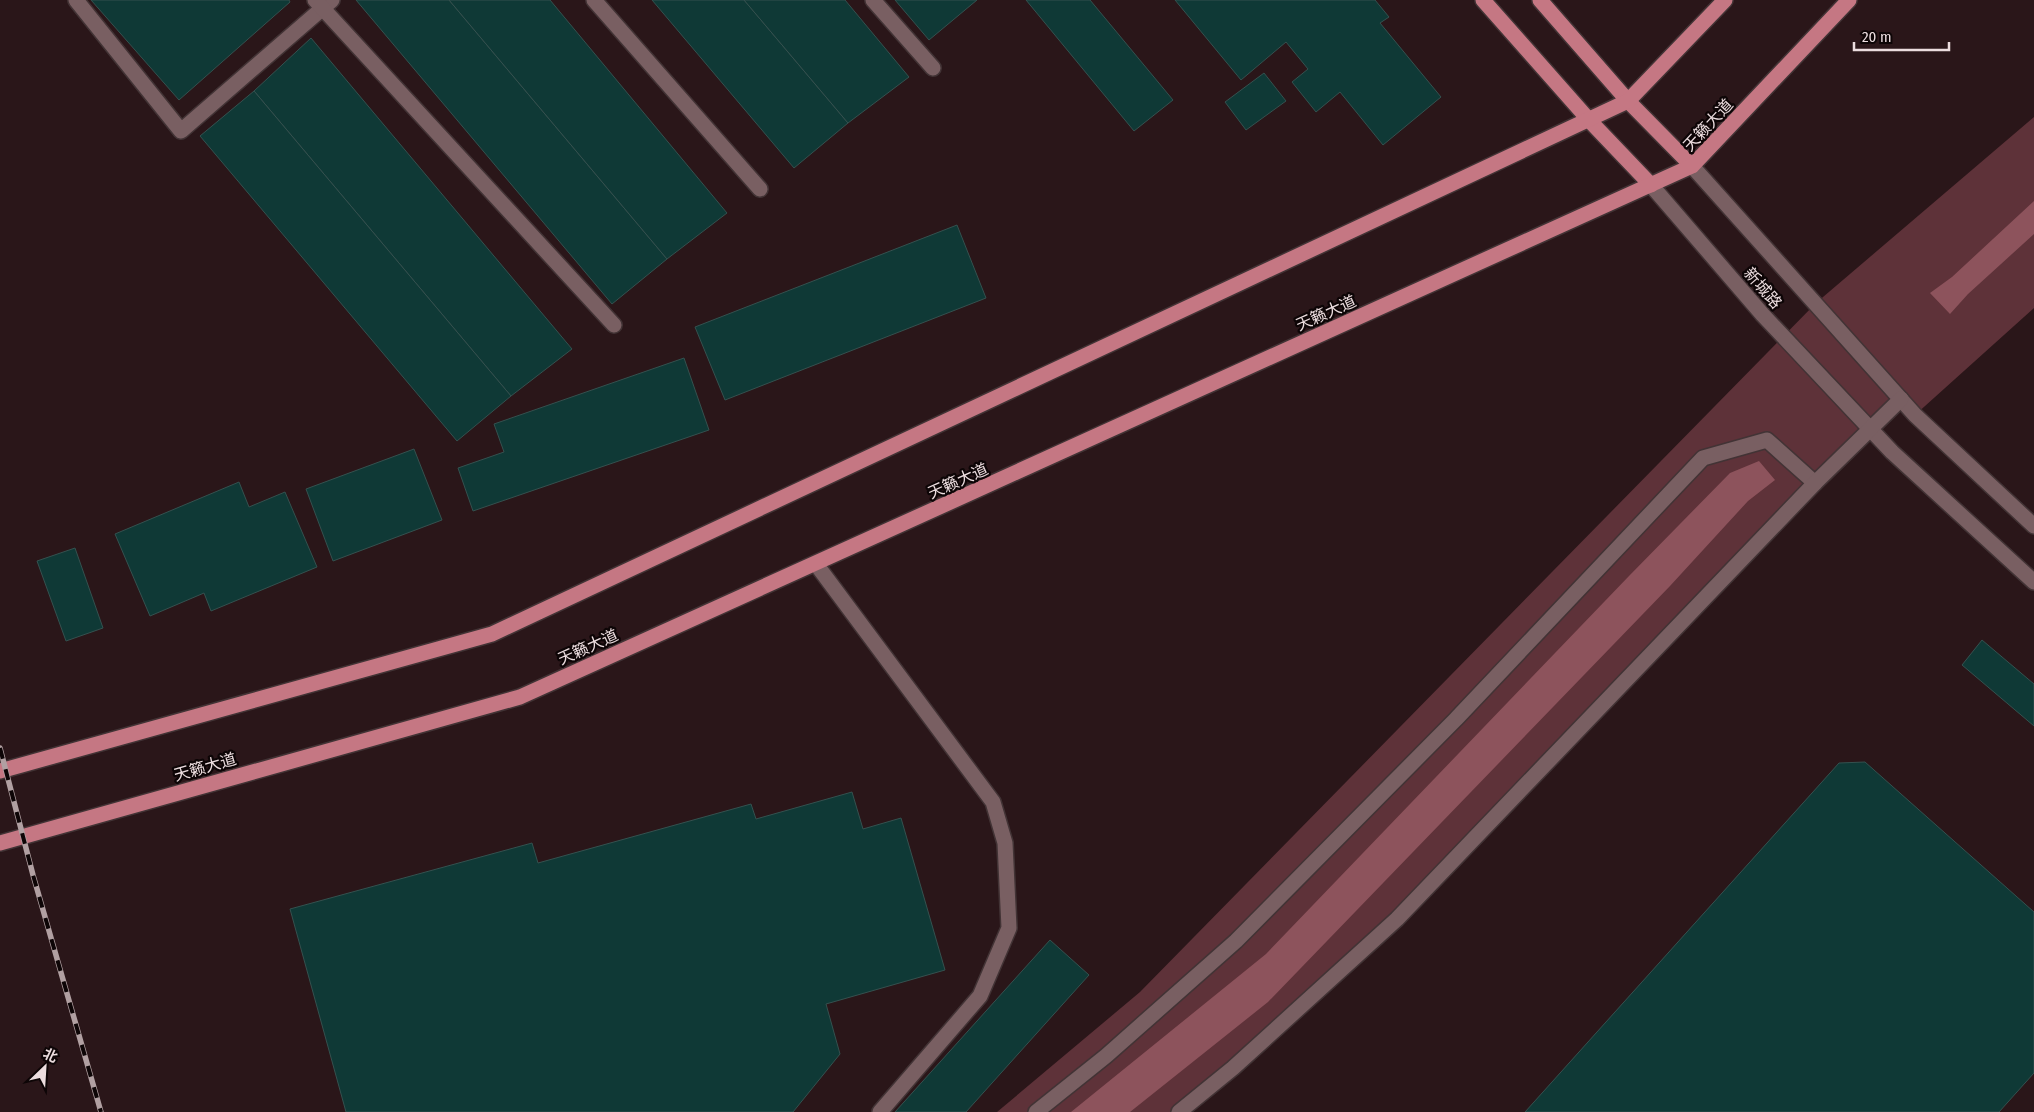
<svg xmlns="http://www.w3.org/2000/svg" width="2034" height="1112" viewBox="0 0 2034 1112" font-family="'Fira Sans Condensed','Noto Sans SC',sans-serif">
<rect width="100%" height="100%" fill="#2a1619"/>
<!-- green -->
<polygon fill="#5e3239" points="2034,117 2034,308 1915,415 1901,400 1397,919 1179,1112 997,1112 1140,992 1816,303"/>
<!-- water -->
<g fill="#8d535c">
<polygon points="2034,201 2034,234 1968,294 1950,314 1930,293 1952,277"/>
<polygon points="1759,461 1775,480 1748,501 1670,586 1268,1002 1130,1112 1071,1112 1266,954 1629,576 1730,473"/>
</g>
<!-- building -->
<g fill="#0f3936" stroke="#35514f">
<polygon points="91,0 289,0 290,2 179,100"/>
<polygon points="356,0 449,0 667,259 612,304"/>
<polygon points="449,0 550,0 727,213 667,259"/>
<polygon points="652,0 744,0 848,123 794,168"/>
<polygon points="744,0 845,0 909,77 848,123"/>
<polygon points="895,0 977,0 929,40"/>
<polygon points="1026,0 1090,0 1173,100 1134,131"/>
<polygon points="1175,0 1375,0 1389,17 1380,23 1441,97 1383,145 1340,92 1316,112 1292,82 1308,69 1286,42 1241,80"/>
<polygon points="311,38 572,349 511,396 254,91"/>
<polygon points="1264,73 1286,101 1246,130 1225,102"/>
<polygon points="254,91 511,396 457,441 200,136"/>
<polygon points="957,225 986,298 725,400 695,327"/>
<polygon points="684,358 709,430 473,511 458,468 504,452 494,424"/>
<polygon points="414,449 442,520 333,561 306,489"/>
<polygon points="239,482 249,507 285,492 317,567 211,611 204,593 150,616 115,534"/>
<polygon points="75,548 103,628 66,641 37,561"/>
<polygon points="1982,640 2034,684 2034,726 1962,665"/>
<polygon points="1865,762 2034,912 2034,1073 1999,1112 1525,1112 1839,763"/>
<polygon points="852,792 863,829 901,818 945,970 826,1004 840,1054 793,1112 346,1112 290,909 532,843 538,863 751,804 756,819"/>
<polygon points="1050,940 1089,975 966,1112 895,1112"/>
</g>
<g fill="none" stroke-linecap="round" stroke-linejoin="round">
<defs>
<g id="minor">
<polyline points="76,0 181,131 332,0"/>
<polyline points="315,0 614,325"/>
<polyline points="594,0 760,189"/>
<polyline points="873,0 933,68"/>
<polyline points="1692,166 1915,415 2034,526"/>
<polyline points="1651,185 1762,314 1892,452 2034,582"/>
<polyline points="816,564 993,802 1005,843 1009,928 980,996 880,1112"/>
<polyline points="1036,1112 1106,1056 1236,941 1456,719 1703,458 1767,440 1815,483"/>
<polyline points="1179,1112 1233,1068 1397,919 1815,483 1901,399"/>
</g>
<g id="major">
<polyline points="1483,0 1589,120 1651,185"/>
<polyline points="1540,0 1628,101 1692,166"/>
<polyline points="0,771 492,634 1628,101 1725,0"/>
<polyline points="0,843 520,697 1692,166 1849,0"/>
</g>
</defs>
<!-- minor casing -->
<use href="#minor" stroke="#423335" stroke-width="18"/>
<!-- major casing -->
<use href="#major" stroke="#423335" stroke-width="18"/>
<!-- minor -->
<use href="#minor" stroke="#795f62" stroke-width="15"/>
<!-- major -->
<use href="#major" stroke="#c57783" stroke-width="15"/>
<defs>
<polyline id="rail" points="0,748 33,875 101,1112"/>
</defs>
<!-- rail casing -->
<use href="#rail" stroke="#b1a0a2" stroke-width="5.5"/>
<!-- rail -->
<use href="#rail" stroke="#0d0506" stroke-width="4" stroke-dasharray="11" stroke-linecap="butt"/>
</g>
<g text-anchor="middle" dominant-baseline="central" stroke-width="4.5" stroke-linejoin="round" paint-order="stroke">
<!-- street labels -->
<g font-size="16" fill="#ecdddf" stroke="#0d0506">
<text transform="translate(1708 125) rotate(-47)">天籁大道</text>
<text transform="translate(1763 288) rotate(49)">新城路</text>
<text transform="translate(1326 313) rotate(-24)">天籁大道</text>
<text transform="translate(958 481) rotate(-24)">天籁大道</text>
<text transform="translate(588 647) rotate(-24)">天籁大道</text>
<text transform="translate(205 767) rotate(-16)">天籁大道</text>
</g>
</g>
<!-- north arrow -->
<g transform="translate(45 1067) rotate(25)" stroke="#0d0506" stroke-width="4" paint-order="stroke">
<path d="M0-4L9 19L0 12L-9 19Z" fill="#ecdddf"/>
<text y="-8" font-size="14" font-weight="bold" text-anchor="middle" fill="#ecdddf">北</text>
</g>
<!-- scale -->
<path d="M1854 42v8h95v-8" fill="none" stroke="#ecdddf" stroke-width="2.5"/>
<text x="1862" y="42" font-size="15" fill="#ecdddf" stroke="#0d0506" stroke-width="4" paint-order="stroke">20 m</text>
</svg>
